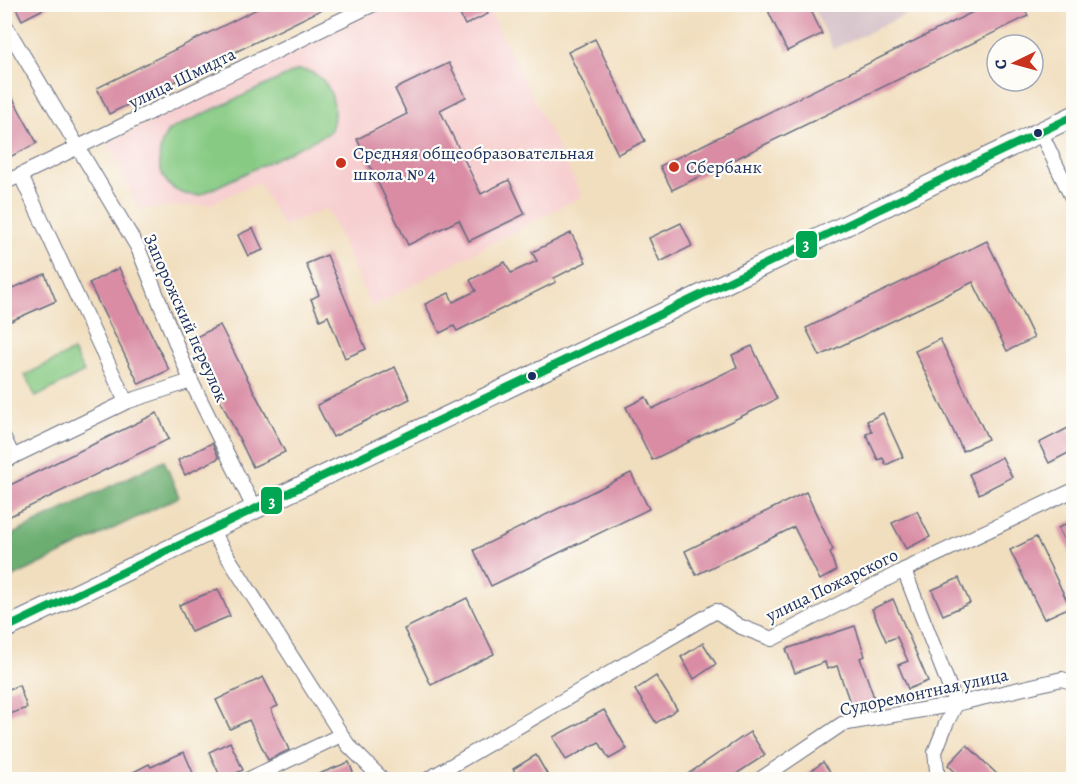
<svg xmlns="http://www.w3.org/2000/svg" width="1078" height="784" viewBox="0 0 1078 784" font-family="Alegreya,serif">
<rect width="100%" height="100%" fill="#fdfcf7"/>
<filter id="ink" filterUnits="userSpaceOnUse"><feTurbulence type="fractalNoise" baseFrequency=".0167" numOctaves="2"/><feDisplacementMap in="SourceGraphic" scale="12" xChannelSelector="R" yChannelSelector="G"/><feConvolveMatrix kernelMatrix="1 2 1 2 8 2 1 2 1" color-interpolation-filters="sRGB"/></filter>
<filter id="wash" filterUnits="userSpaceOnUse"><feTurbulence type="fractalNoise" baseFrequency=".008" numOctaves="4" result="noise"/><feDisplacementMap in="SourceGraphic" scale="24" xChannelSelector="R" yChannelSelector="G"/><feGaussianBlur stdDeviation="1.35" result="paint"/><feColorMatrix in="noise" values="0 0 0 0 0 0 0 0 0 0 0 0 0 0 0 0 0 1.4 0 .05"/><feComposite in="paint" operator="in"/></filter>
<g filter="url(#wash)">
<rect width="100%" height="100%" fill="#f1debe"/>
<!-- built -->
<polygon fill="#f7cfd0" points="390,5 487,5 582,196 371,307 327,208 283,226 258,182 211,204 139,209 108,143"/>
<!-- industrial -->
<polygon fill="#d2bdc5" points="812,5 900,5 905,15 833,49"/>
<!-- green -->
<g fill="#86ca83" stroke="#507c70" stroke-width="1.5">
<path d="M 298,70 C 330,69 342,110 329,133 L 200,195 C 195,195 189,195 185,194 C 156,185 153,151 169,130 Z"/>
<polygon points="73,351 84,372 36,397 25,375"/>
</g>
<!-- forest -->
<polygon fill="#6cae71" stroke="#446e68" stroke-width="1.5" points="164,460 179,497 5,581 5,538"/>
<g id="blocks">
<!-- building -->
<g fill="#d98ca4">
<polygon points="22,4 53,4 22,20 16,8"/>
<polygon points="267,4 333,4 109,114 97,88"/>
<polygon points="455,4 484,4 488,14 465,25"/>
<polygon points="765,4 808,4 822,34 787,51"/>
<polygon points="989,4 1023,4 1028,16 672,190 660,166"/>
<polygon points="595,39 645,141 618,154 568,52"/>
<polygon points="449,63 466,97 440,110 481,194 509,180 525,214 469,241 459,220 408,245 357,139 407,114 395,89"/>
<polygon points="4,82 37,143 4,160"/>
<polygon points="681,223 692,246 660,262 649,238"/>
<polygon points="253,228 263,250 248,256 238,235"/>
<polygon points="571,233 586,262 554,278 556,282 457,331 454,326 440,333 425,304 449,293 453,302 476,291 470,280 505,262 511,273 537,261 532,252"/>
<polygon points="987,241 1034,338 1007,351 973,282 820,356 806,328"/>
<polygon points="327,255 366,349 345,358 328,316 320,320 311,299 319,295 306,264"/>
<polygon points="119,268 169,370 139,384 89,283"/>
<polygon points="45,274 56,301 4,324 4,292"/>
<polygon points="220,325 285,452 253,467 217,393 219,392 192,339"/>
<polygon points="940,339 988,439 963,451 915,351"/>
<polygon points="752,346 777,399 652,460 626,407 646,397 652,409 737,367 732,355"/>
<polygon points="395,367 410,399 333,437 317,405"/>
<polygon points="157,413 169,439 4,519 4,488"/>
<polygon points="883,413 903,457 886,465 883,458 878,460 866,434 872,432 867,421"/>
<polygon points="1068,428 1074,439 1074,450 1049,463 1039,443"/>
<polygon points="212,443 219,458 185,475 178,460"/>
<polygon points="1002,457 1012,477 979,494 969,474"/>
<polygon points="631,473 649,509 491,586 474,550"/>
<polygon points="806,492 833,550 830,552 836,571 820,580 794,527 696,575 685,551"/>
<polygon points="917,511 930,537 906,549 892,523"/>
<polygon points="1074,520 1074,560 1058,528"/>
<polygon points="1036,537 1070,607 1044,619 1010,550"/>
<polygon points="959,578 970,603 943,615 932,590"/>
<polygon points="218,589 230,616 191,632 179,605"/>
<polygon points="467,598 494,654 431,685 404,629"/>
<polygon points="893,599 928,681 908,689 898,665 908,661 897,637 886,641 872,609"/>
<polygon points="855,626 865,656 860,658 876,703 853,711 837,666 827,669 825,662 795,673 786,649"/>
<polygon points="703,643 716,664 694,679 681,657"/>
<polygon points="656,676 677,709 656,723 635,690"/>
<polygon points="263,677 278,706 271,709 289,750 268,760 249,720 230,729 216,700"/>
<polygon points="19,685 27,708 4,716 4,691"/>
<polygon points="604,710 627,749 609,759 599,742 566,760 553,737"/>
<polygon points="750,732 765,755 727,780 679,780"/>
<polygon points="230,742 243,770 222,780 209,752"/>
<polygon points="967,745 1003,780 963,780 948,765"/>
<polygon points="184,752 196,780 118,780 149,764 151,767"/>
<polygon points="536,755 547,774 537,780 520,780 513,769"/>
<polygon points="349,762 356,780 306,780 306,779"/>
<polygon points="823,762 836,780 799,780"/>
</g>
</g>
</g>
<g filter="url(#ink)">
<use href="#blocks" fill-opacity="0" stroke="#666c80" stroke-width="1.5"/>
<g fill="none" stroke-linecap="round" stroke-linejoin="round">
<defs>
<g id="minor">
<polyline points="4,23 138,248 191,381 254,508"/>
<polyline points="1040,131 1074,202"/>
<polyline points="4,183 374,4"/>
<polyline points="126,402 191,381"/>
<polyline points="4,438 13,457"/>
<polyline points="4,461 126,402 21,176"/>
<polyline points="210,529 348,745 383,780"/>
<polyline points="904,570 956,704 946,724 935,752 938,780"/>
<polyline points="247,780 341,735"/>
<polyline points="427,780 716,611 739,626 772,639 904,570 1074,490"/>
<polyline points="759,780 842,724 956,704 1062,679 1074,683"/>
</g>
<polyline id="secondary" points="4,629 1074,116"/>
</defs>
<!-- minor casing -->
<use href="#minor" stroke="#666c80" stroke-width="16"/>
<!-- secondary casing -->
<use href="#secondary" stroke="#666c80" stroke-width="22"/>
<!-- minor -->
<use href="#minor" stroke="#fff" stroke-width="14"/>
<!-- secondary -->
<use href="#secondary" stroke="#fff" stroke-width="20"/>
<defs>
<polyline id="bus-1" points="4,629 1074,116"/>
</defs>
<!-- bus-1 casing -->
<use href="#bus-1" stroke="#fdfcf7" stroke-width="12"/>
<!-- bus-1 -->
<use href="#bus-1" stroke="#00a651" stroke-width="8"/>
</g>
</g>
<!-- markers -->
<g fill="#1b2f5e" stroke="#fdfcf7" stroke-width="2">
<circle cx="1038" cy="133" r="5"/>
<circle cx="532" cy="376" r="5"/>
</g>
<g fill="#c8321e" stroke="#fdfcf7" stroke-width="2">
<circle cx="341" cy="163" r="6"/>
<circle cx="674" cy="167" r="6"/>
</g>
<g text-anchor="middle" dominant-baseline="central" stroke-width="4.5" stroke-linejoin="round" paint-order="stroke">
<!-- street labels -->
<g font-size="18" fill="#1b2f5e" stroke="#fdfcf7">
<text transform="translate(182 78) rotate(-26)">улица Шмидта</text>
<text transform="translate(186 318) rotate(66)">Запорожский переулок</text>
<text transform="translate(832 585) rotate(-26)">улица Пожарского</text>
<text transform="translate(924 692) rotate(-12)">Судоремонтная улица</text>
</g>
<!-- poi labels -->
<g font-size="18" fill="#1b2f5e" stroke="#fdfcf7" text-anchor="start">
<text x="353" y="153">Средняя общеобразовательная<tspan x="353" dy="21">школа № 4</tspan></text>
<text x="686" y="167">Сбербанк</text>
</g>
</g>
<g stroke="#fdfcf7" stroke-width="2">
<rect x="795" y="230" width="23" height="29" rx="6" fill="#00a651"/>
<rect x="260" y="486" width="23" height="29" rx="6" fill="#00a651"/>
</g>
<g font-size="16" text-anchor="middle" font-weight="bold" fill="#fff">
<text x="806" y="250">3</text>
<text x="272" y="507">3</text>
</g>
<!-- margin -->
<rect width="1078" height="784" fill="none" stroke="#fdfcf7" stroke-width="24"/>
<!-- north arrow -->
<g transform="translate(1015 63) rotate(265)"><circle r="28" fill="#fdfcf7" stroke="#a3aaba" stroke-width="1.5"/>
<path d="M0-4.5L10 22L0 15L-10 22Z" fill="#c8321e"/>
<text y="-9" font-size="16" font-weight="bold" text-anchor="middle" fill="#1b2f5e">С</text>
</g>
</svg>
